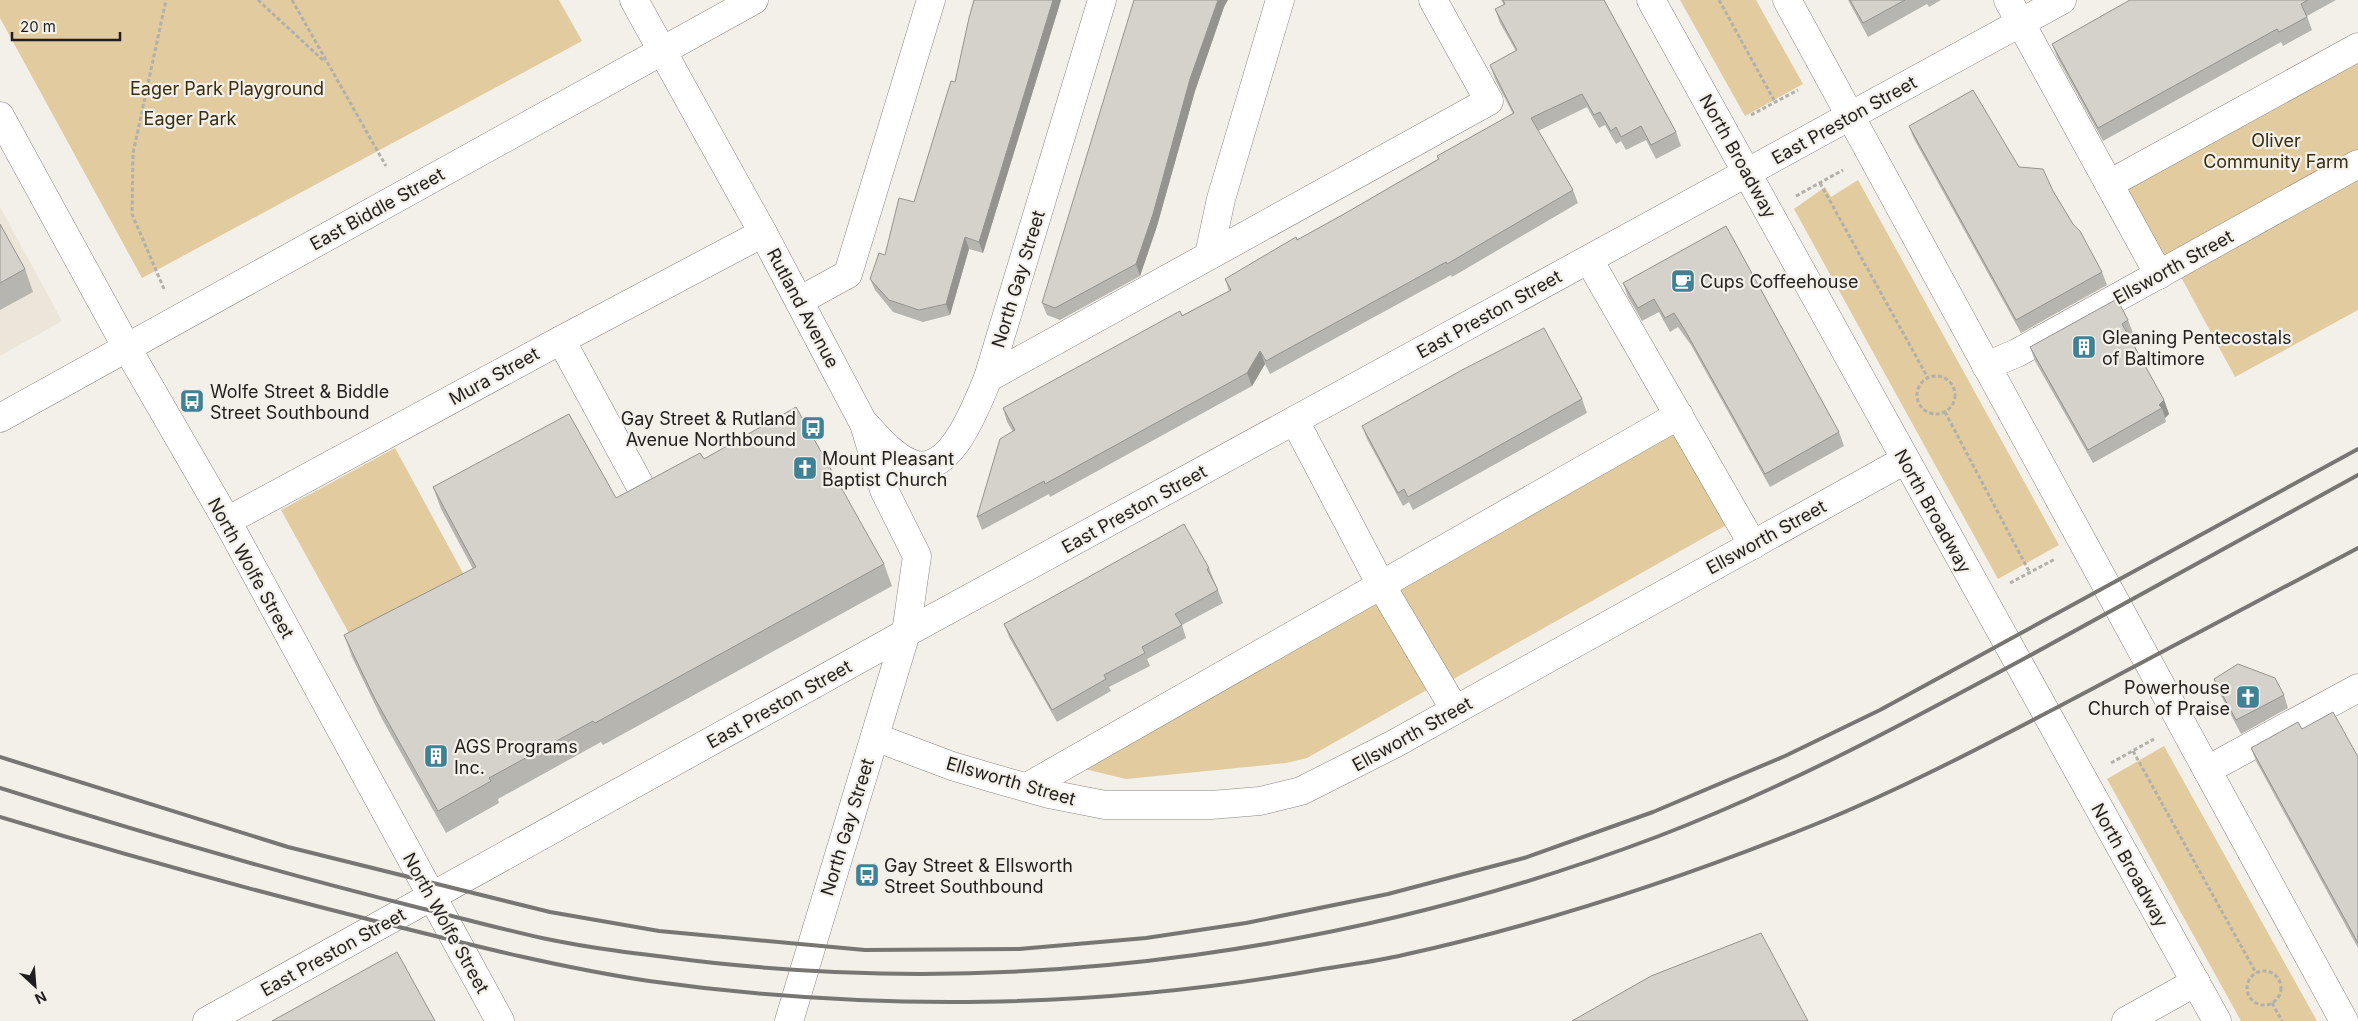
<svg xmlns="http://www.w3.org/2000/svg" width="2358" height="1021" viewBox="0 0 2358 1021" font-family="Inter,sans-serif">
<rect width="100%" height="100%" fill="#f3f0ea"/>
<!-- built -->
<polygon fill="#ece5d9" points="0,207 62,321 0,356"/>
<!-- green -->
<g fill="#e2cb9e">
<polygon points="0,0 559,0 582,41 142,278 0,18"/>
<polygon points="1680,0 1756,0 1803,84 1745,116"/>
<polygon points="2358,55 2358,155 2164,262 2123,185"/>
<polygon points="1858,180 2059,545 1998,579 1794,209 1825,187 1831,197"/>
<polygon points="2358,180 2358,310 2235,377 2181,277"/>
<polygon points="1679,430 1730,523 1450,681 1396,588"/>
<polygon points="395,448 469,584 356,646 281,510"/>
<polygon points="1380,595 1432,687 1307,758 1286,763 1126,779 1076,767"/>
<polygon points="2164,746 2317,1021 2241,1021 2107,779"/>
</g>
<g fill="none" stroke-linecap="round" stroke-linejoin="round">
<defs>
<g id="minor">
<polyline points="2008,0 2159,275"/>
<polyline points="2109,184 2358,47"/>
<polyline points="1209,255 1221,199 1280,0"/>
<polyline points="1589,260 1753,545"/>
<polyline points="799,301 848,274 931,0"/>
<polyline points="561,340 642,489"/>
<polyline points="1986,366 2017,353 2358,164"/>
<polyline points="988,378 1489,101 1433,0"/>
<polyline points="0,418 754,0"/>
<polyline points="1295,421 1381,585 1455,710"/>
<path d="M 866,425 C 879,439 895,458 913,464 C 951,477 977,404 988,378 L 1102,0"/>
<polyline points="227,521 561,340 763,233"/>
<polyline points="875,737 952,766 996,779 1049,794 1105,805 1211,805 1260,801 1301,791 1394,744 1905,460"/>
<polyline points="2207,770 2358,688"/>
<polyline points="1027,787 1679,415"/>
<polyline points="207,1021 906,633 917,556 884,490 864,424 763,233 634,0"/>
<polyline points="2126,1021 2196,982"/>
</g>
<g id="major">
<polyline points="1651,0 2217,1021"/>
<polyline points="1787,0 2344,1021"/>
<polyline points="0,116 127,348 227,521 500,1021"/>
<polyline points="789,1021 906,633 2062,0"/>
</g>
</defs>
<!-- minor casing -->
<use href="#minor" stroke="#898681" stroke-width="29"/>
<!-- major casing -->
<use href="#major" stroke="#898681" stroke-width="29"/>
<!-- path -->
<g stroke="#b2b0ab" stroke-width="3" stroke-dasharray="4 2.5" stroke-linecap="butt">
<polyline points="258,0 325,62"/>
<polyline points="292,0 386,166"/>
<polyline points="1719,0 1775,102"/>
<polyline points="1751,115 1798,90"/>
<polyline points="1820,183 1928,378"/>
<polyline points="1796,196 1843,170"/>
<polyline points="164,289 132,214 133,153 166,0"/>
<circle cx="1936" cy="395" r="19"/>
<polyline points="1945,412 2030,573"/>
<polyline points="2010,583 2055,559"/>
<polyline points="2133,751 2256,973"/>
<polyline points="2111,763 2154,739"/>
<circle cx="2264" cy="988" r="17"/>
<polyline points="2272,1003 2282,1021"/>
</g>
<!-- minor -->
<use href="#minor" stroke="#fff" stroke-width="28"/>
<!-- major -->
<use href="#major" stroke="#fff" stroke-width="28"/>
<!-- rail -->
<g stroke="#787673" stroke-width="4">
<polyline points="0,757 288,847 550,912 659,931 865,950 1019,949 1146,938 1246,923 1388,894 1524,858 1653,812 1785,756 1880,710 2358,449"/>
<path d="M 0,788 C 139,832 279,873 420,908 C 461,918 501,929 542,938 C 598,950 657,956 715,963 C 1035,997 1359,950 1659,836 C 1787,787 1909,721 2029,656 C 2139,596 2249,536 2358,475"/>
<path d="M 0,817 C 131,857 262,893 395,926 C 479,947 563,968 649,981 C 870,1012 1098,1009 1317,970 C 1345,965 1374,962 1403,955 C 1543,924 1683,878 1816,824 C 1904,788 1989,743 2073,699 C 2168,649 2263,598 2358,548"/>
</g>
</g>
<!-- wall -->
<g fill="#b7b5af">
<polygon points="974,0 1061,0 983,253 969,249 950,315 923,322 893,312 875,290 870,279 885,255 914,202 955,82"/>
<polygon points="1501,0 1604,0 1676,132 1681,146 1656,159 1646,140 1626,150 1621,141 1616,144 1605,125 1599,128 1587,107 1538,131 1573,190 1578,203 1452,277 1451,275 1270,374 1265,364 1252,386 1050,497 1049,494 982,530 977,517 1013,432 1007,422 1003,408 1229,291 1225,279 1297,240 1344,214 1438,159 1437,156 1513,114 1495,79 1490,65 1516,51 1500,23 1495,9 1504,5"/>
<polygon points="1848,0 1941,0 1929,7 1927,4 1868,37"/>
<polygon points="2130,0 2336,0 2307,16 2312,30 2283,46 2281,42 2103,141 2057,57 2052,44"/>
<polygon points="1224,7 1195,91 1157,226 1140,276 1060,320 1047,315 1042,303"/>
<polygon points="1909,126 2019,167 2053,191 2102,272 2107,285 2021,333 1914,139"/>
<polygon points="0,224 25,269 33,292 0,310"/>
<polygon points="1726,226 1839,432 1844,446 1770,487 1691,345 1678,327 1670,332 1659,312 1642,321 1628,297 1623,283"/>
<polygon points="2128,320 2133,333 2128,336 2164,400 2169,414 2165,418 2166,422 2093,463 2035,361 2030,347"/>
<polygon points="1582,399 1587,413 1413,510 1409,502 1403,506 1367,439 1362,426"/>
<polygon points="704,459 884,564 892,586 603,745 601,742 498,799 499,803 446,833 382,719 352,657 344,635 473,569 441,509 433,487 616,498"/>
<polygon points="1209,568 1223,603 1182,625 1186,638 1147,659 1150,666 1109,687 1111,691 1057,722 1009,637 1004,624"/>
<polygon points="2214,679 2284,695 2288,708 2241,734 2219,692"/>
<polygon points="2302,729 2358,757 2358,948 2256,761 2251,748"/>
</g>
<!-- shaded-wall -->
<g fill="#95938f">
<polygon points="1053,0 1061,0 983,253 979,242"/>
<polygon points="1218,0 1228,0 1224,7 1195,91 1157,226 1140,276 1136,264 1190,79"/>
<polygon points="965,237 969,249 950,315 946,304"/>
<polygon points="1260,351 1265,364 1252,386 1247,373"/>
<polygon points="2164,400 2169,414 2165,418 2162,408 2159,405"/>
</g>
<!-- building -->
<g fill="#d5d2cc" stroke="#95938f">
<polygon points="974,0 1053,0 979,242 965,237 946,304 919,310 889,300 870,279 879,253 885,255 899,198 914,202 946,97 951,81 955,82 969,18"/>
<polygon points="1134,0 1218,0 1190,79 1153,214 1136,264 1055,308 1042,303"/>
<polygon points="1503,0 1604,0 1676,132 1651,145 1641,126 1621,137 1616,127 1611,131 1600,112 1594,115 1582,94 1531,118 1573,190 1447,264 1446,262 1266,361 1260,351 1247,373 1045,484 1044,481 977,517 1000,439 1015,430 1003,408 1180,311 1182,316 1231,290 1225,279 1296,237 1297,240 1344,214 1439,159 1437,156 1514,113 1490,65 1517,50 1495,9 1505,4"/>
<polygon points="1850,0 1905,0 1863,23"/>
<polygon points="2130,0 2308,0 2301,4 2307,17 2279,32 2277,29 2098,128 2052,44"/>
<polygon points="1973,90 2019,167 2043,169 2053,191 2073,224 2080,231 2102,272 2016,320 1909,126"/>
<polygon points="0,224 25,269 0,283"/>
<polygon points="1726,226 1839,432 1765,474 1686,332 1674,313 1665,318 1654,299 1638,308 1623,283"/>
<polygon points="2117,299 2128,320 2122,324 2164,400 2159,405 2162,408 2088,450 2030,347"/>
<polygon points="1544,328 1582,399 1408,497 1404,489 1398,493 1362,426 1462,370"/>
<polygon points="796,407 884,564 595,723 593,721 489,778 491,781 438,811 374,697 344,635 476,567 433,487 569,414 616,498 700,453 704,459"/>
<polygon points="1184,524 1209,568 1207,569 1218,590 1175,614 1182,625 1142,647 1145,653 1104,675 1106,679 1052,710 1004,624"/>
<polygon points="2238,664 2275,678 2284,695 2236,720 2214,679"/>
<polygon points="2333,712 2358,757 2358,943 2251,748 2298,722 2302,729"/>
<polygon points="1761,933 1808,1021 1572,1021 1651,976"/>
<polygon points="397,952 435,1021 272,1021"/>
</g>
<!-- icons -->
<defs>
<symbol id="cafe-square" viewBox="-11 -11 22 22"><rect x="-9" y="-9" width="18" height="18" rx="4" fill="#418195" stroke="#f3f0ea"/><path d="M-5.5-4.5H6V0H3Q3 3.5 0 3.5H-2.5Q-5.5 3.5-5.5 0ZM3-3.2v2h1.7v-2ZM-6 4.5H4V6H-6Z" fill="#fff"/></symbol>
<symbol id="building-square" viewBox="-11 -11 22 22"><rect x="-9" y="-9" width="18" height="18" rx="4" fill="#418195" stroke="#f3f0ea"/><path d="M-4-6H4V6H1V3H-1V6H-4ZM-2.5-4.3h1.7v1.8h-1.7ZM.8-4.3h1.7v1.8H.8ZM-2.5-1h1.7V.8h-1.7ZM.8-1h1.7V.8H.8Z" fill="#fff"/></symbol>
<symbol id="bus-square" viewBox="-11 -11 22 22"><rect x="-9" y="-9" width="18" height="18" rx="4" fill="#418195" stroke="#f3f0ea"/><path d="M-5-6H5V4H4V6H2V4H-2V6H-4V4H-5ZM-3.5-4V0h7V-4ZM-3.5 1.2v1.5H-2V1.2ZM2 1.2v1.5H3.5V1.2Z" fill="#fff"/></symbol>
<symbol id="church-square" viewBox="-11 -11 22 22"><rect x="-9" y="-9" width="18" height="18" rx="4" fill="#418195" stroke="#f3f0ea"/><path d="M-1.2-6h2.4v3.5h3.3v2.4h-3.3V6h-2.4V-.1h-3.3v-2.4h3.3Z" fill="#fff"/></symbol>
</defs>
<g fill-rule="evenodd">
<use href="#cafe-square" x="1669" y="267" width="28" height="28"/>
<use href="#building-square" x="2070" y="333" width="28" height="28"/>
<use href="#bus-square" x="178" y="387" width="28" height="28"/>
<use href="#bus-square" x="799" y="414" width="28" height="28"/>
<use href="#church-square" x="791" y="454" width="28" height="28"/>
<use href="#church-square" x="2234" y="683" width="28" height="28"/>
<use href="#building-square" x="422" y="742" width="28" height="28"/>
<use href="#bus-square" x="853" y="861" width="28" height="28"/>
</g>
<g text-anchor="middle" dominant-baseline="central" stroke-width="4.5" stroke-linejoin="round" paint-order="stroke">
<!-- park labels -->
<g font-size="18" fill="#392c10" stroke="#f3f0ea">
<text x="227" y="88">Eager Park Playground</text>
<text x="190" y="118">Eager Park</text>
<text x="2276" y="140">Oliver<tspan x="2276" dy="21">Community Farm</tspan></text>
</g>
<!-- street labels -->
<g font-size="18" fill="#201f1d" stroke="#f3f0ea">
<text transform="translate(1844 120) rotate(-29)">East Preston Street</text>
<text transform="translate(1738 156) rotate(61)">North Broadway</text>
<text transform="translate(377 209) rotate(-29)">East Biddle Street</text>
<text transform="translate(2173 267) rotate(-29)">Ellsworth Street</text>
<text transform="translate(1018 279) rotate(-73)">North Gay Street</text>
<text transform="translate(803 308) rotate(62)">Rutland Avenue</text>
<text transform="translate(1489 314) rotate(-29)">East Preston Street</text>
<text transform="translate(494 376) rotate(-29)">Mura Street</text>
<text transform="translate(1134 509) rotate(-29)">East Preston Street</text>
<text transform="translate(1933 511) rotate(61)">North Broadway</text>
<text transform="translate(1766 537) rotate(-29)">Ellsworth Street</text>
<text transform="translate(251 568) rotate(61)">North Wolfe Street</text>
<text transform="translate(779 704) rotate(-29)">East Preston Street</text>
<text transform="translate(1412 734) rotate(-29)">Ellsworth Street</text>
<text transform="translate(1011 781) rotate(16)">Ellsworth Street</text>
<text transform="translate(847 827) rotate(-73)">North Gay Street</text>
<text transform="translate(2130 865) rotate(61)">North Broadway</text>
<text transform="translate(446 923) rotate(61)">North Wolfe Street</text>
<text transform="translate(333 952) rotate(-29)">East Preston Street</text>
</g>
<!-- poi labels -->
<g font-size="18" fill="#201f1d" stroke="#f3f0ea" text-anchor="start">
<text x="1700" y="281">Cups Coffeehouse</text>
<text x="2102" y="337">Gleaning Pentecostals<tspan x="2102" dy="21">of Baltimore</tspan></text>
<text x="210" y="391">Wolfe Street &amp; Biddle<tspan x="210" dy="21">Street Southbound</tspan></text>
<text x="796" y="418" text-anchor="end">Gay Street &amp; Rutland<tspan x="796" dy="21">Avenue Northbound</tspan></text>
<text x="822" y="458">Mount Pleasant<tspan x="822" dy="21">Baptist Church</tspan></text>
<text x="2230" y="687" text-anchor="end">Powerhouse<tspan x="2230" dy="21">Church of Praise</tspan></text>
<text x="454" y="746">AGS Programs<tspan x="454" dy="21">Inc.</tspan></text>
<text x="884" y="865">Gay Street &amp; Ellsworth<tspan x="884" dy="21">Street Southbound</tspan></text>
</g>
</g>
<!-- north arrow -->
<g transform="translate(35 986) rotate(154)" stroke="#f3f0ea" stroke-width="4" paint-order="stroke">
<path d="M0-4L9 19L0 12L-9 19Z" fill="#201f1d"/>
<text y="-8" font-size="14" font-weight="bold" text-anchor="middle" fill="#201f1d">N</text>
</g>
<!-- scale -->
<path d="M12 32v8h108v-8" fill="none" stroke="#201f1d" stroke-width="2.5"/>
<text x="20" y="32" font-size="15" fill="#201f1d" stroke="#f3f0ea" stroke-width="4" paint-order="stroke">20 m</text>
</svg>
